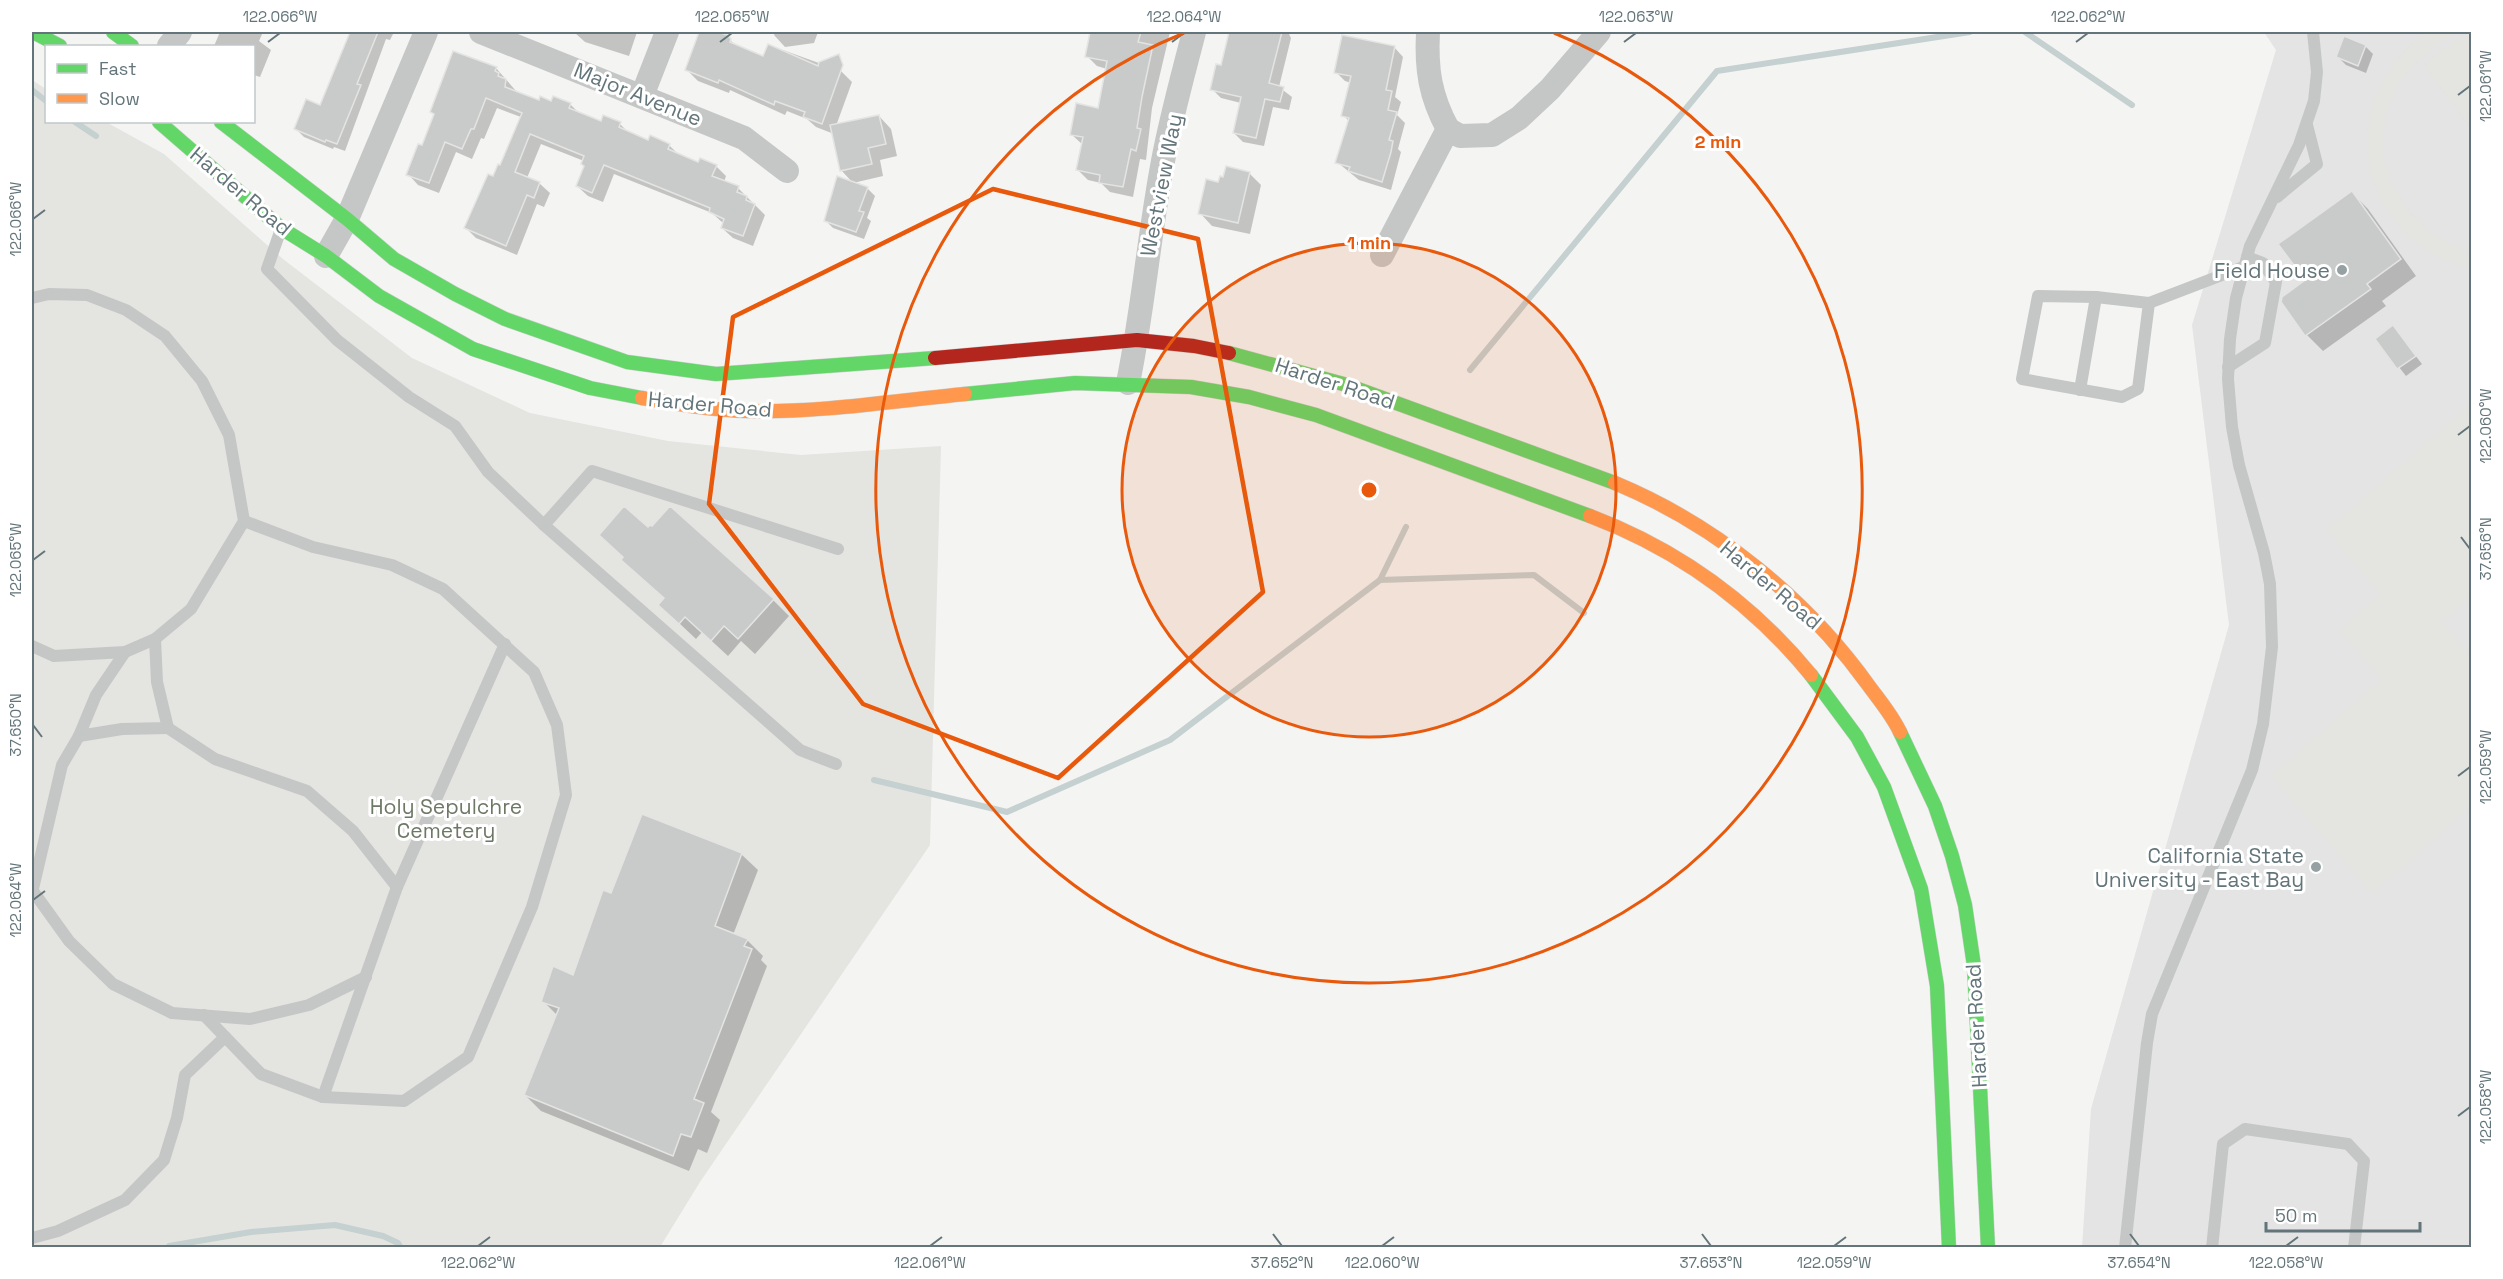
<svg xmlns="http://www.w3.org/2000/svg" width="2503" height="1279" viewBox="0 0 2503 1279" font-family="'Space Grotesk',sans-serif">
<rect width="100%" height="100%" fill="#f4f4f3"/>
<!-- built -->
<polygon fill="#e3e4e3" points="2264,32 2471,32 2471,1247 2082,1248 2091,1109 2229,625 2192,325 2276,50"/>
<!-- green -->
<g fill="#e4e5e1">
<path d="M 2426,32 L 2455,32 C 2436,45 2417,58 2404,77 C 2355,144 2397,230 2471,252 L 2471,268 C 2445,264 2419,248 2401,228 C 2346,166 2361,80 2426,32 Z"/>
<polygon points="2468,32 2472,32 2471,129 2424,64"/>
<polygon points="32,80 46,89 46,122 106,122 164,154 283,259 412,358 530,413 668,441 801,455 941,446 930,845 700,1182 660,1247 32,1247"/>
<polygon points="2471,404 2471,596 2442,622 2471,655 2471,806 2372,893 2270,776 2382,679 2339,630 2381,594 2326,530"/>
</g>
<!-- shadow -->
<g fill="#0003">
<polygon points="220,32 263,32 259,41 271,50 260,77 254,75 254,46 214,46"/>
<polygon points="351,32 394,32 390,40 386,39 345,151 334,147 333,149 304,137 296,129 321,107"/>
<polygon points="574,32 637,32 629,56 585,42"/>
<polygon points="701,32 709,32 730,40 738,47 764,58 769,45 841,71 852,82 836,126 879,116 891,129 897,156 880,160 883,176 853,183 841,170 834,134 816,127 807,119 787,111 785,115 730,90 729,93 698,81 687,70"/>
<polygon points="770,32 818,32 814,43 785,47 774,35 775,33"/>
<polygon points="836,32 856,32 839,34"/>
<polygon points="1092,32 1170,32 1152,108 1146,160 1140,159 1133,197 1110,192 1101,183 1088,180 1078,170 1083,145 1071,134 1099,110 1107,69 1097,66 1087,56"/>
<polygon points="1231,32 1288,32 1291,38 1279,87 1292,97 1289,110 1273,107 1264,146 1243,142 1234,133 1241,103 1221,98 1212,89 1222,66"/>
<polygon points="2365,46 2373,54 2366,73 2346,65 2338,57"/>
<polygon points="1394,47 1403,57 1395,97 1401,102 1397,115 1405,123 1398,149 1401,152 1391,190 1359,180 1337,162 1350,122 1343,115 1351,83 1345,81 1336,72"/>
<polygon points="496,68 516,91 540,102 570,104 580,114 602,123 620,124 630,134 649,142 669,145 679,155 699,164 716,166 726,176 724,182 738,188 765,215 753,246 733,238 722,228 724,224 712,213 614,174 603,202 588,196 577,186 585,166 584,161 541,144 527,178 539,183 550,193 544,207 537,204 517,255 476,238 466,228 501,167 521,117 497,108 484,139 481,138 472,159 456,152 439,193 418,185 408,174 423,147 435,115 431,112"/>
<polygon points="1249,173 1261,185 1250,234 1212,226 1200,213"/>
<polygon points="867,188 875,196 867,218 871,221 864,239 833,228 825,220"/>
<polygon points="2352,193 2368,209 2416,276 2382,301 2386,306 2323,351 2307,335 2282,301 2307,281"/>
<polygon points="2393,327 2422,364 2406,376 2377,339"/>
<polygon points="648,529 773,600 789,616 755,654 741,641 728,656 702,632 696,639 660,605 665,599 639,576"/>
<polygon points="741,854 758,870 733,935 747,940 763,956 761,960 767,966 711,1112 720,1120 707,1153 698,1149 689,1171 541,1111 525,1095 558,1016 543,1001 573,977 612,895"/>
</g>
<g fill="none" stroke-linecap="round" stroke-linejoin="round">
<!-- stream -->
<g stroke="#c5d0d0" stroke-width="6">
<polyline points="2025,32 2132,105"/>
<polyline points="32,90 46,101"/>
<polyline points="75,122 96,136"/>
<polyline points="1470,370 1717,71 1970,32"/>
<polyline points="1380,580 1534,575 1584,613"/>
<polyline points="874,780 1007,812 1170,740 1380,580 1406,527"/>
<polyline points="169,1246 251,1232 335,1225 383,1236 398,1243 401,1248"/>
</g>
</g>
<!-- building -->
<g fill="#c9cbcb" stroke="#e4e4e2" stroke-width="1.5">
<polygon points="350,32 378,32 357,84 361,85 337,144 326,140 325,142 294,129 306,99 320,105"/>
<polygon points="699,32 717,32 727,35 731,39 730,42 763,56 768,44 818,66 819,62 839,54 843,65 822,124 803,117 805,112 775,101 774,105 719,80 718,83 685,70"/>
<polygon points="1090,32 1141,32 1138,42 1153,45 1142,97 1137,128 1141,129 1136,151 1131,149 1123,187 1099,183 1100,175 1076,170 1083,137 1070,135 1076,103 1098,108 1107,61 1085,57"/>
<polygon points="1229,32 1282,32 1269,83 1284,87 1280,102 1265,99 1256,138 1233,133 1241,97 1210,90 1216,64 1221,65"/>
<polygon points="1342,35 1395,46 1386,90 1392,91 1388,110 1397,112 1389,140 1393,141 1391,152 1382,182 1348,171 1350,167 1335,163 1349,118 1341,116 1351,76 1334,73"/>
<polygon points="2344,36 2366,45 2358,66 2336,57"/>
<polygon points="453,51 497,67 495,71 499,73 498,76 506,79 505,87 539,100 540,96 551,101 553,96 571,103 569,108 601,121 603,115 621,122 619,127 648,140 650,135 670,144 668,149 698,162 700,158 717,165 712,176 739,186 737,192 747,196 746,200 755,204 743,236 721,228 724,219 709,212 710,208 604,165 592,193 576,186 584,166 581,164 584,156 530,134 515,172 540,182 534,198 527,195 506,246 464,228 488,174 493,176 498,164 500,165 522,113 486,98 474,129 471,129 462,149 445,142 429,183 406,175 418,144 422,145 434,114 430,112"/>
<polygon points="879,115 886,144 868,148 872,164 840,171 830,125"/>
<polygon points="1226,166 1250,172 1238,223 1198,214 1206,179 1218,182 1220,176 1223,177"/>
<polygon points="837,176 868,187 859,211 864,212 856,232 824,221"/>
<polygon points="2352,191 2401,259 2367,284 2371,289 2305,336 2281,302 2282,297 2305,280 2278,244"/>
<polygon points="2393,325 2416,356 2397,369 2375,339"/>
<polygon points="624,506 648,527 650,525 652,526 670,506 774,599 738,639 724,626 711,641 685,617 679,624 658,605 664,598 621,560 623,557 599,535"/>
<polygon points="642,814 742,853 715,926 748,939 744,946 752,949 694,1099 704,1103 691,1137 681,1134 673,1156 524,1095 559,1008 541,1002 553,966 573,975 603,890 611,893"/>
</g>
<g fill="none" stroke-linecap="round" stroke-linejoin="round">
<defs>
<g id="fast">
<polyline points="33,32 60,46"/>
<polyline points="113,32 132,46"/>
<polyline points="159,122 281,228 326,256 379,296 473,349 590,388 642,398"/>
<polyline points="221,122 347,219 394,259 455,294 505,319 627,362 716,374 935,358"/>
<polyline points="1229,353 1347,385 1615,483"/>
<polyline points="965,394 1075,383 1191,387 1249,397 1316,415 1590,516"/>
<polyline points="1811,675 1857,737 1884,787 1921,889 1937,986 1949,1248"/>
<polyline points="1900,732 1935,806 1952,856 1965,905 1974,966 1988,1248"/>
</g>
<g id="slow">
<path d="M 642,398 C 677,404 711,410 746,411 C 819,413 893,401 965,394"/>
<path d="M 1615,483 C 1716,525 1806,598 1869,686 C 1880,701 1892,715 1900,732"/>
<path d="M 1590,516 C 1677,549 1752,603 1811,675"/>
</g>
<polyline id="jam" points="935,358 1137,340 1194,346 1229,353"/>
</defs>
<!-- fast casing -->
<use href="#fast" stroke="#cfd0d0" stroke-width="15"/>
<!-- slow casing -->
<use href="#slow" stroke="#cfd0d0" stroke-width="15"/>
<!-- jam casing -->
<use href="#jam" stroke="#cfd0d0" stroke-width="15"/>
<!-- lane -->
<g stroke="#c5c7c7" stroke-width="12">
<polyline points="2277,197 2317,164 2307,125"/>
<polyline points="281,229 267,269 337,340 409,397 455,426 488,472 544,525 592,471 838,549"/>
<polyline points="32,298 49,294 87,295 126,310 165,336 202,381 229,435 244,521 191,609 155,639 125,652 54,656 32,646"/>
<polyline points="2149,303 2096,297 2038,296 2022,379 2122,397 2138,389 2149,303 2243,267"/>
<polyline points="2228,367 2265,343 2276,282 2263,263 2247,257"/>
<polyline points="2080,390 2096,297"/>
<polyline points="544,525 800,750 836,764"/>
<polyline points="125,652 96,695 79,736 122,729 168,728 157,682 155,639"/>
<polyline points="168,728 215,759 307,791 353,831 397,887"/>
<polyline points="33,891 69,941 113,984 172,1013 250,1019 309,1005 366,977"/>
<polyline points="32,893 62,765 79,736"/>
<polyline points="204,1015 261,1074 323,1097 404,1101 468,1057 532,907 566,795 557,725 534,672 443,589 392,565 313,547 244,521"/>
<polyline points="323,1097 397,887 505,644"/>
<polyline points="32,1238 58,1231 125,1200 164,1160 177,1118 185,1075 225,1037"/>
<polyline points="2125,1248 2147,1043 2152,1014 2252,770 2263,724 2272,647 2270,584 2264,553 2239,465 2232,427 2228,379 2230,339 2236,298 2250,246 2299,145 2314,101 2317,72 2313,32"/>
<polyline points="2212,1248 2223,1144 2245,1129 2348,1144 2364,1161 2354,1248"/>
</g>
<!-- street -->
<g stroke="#c5c7c7" stroke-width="24">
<polyline points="481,32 744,138 787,171"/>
<path d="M 1428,32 C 1426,69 1430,96 1448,129"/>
<polyline points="169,46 180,32"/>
<polyline points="642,96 667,32"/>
<polyline points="1448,129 1460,136 1492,135 1519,118 1550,89 1599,32"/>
<polyline points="1382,255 1448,129"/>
<polyline points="326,256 347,219 426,32"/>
<path d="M 1128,383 C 1143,310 1149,235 1163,161 C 1171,118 1183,75 1194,32"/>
</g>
<!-- fast -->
<use href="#fast" stroke="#63d668" stroke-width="14"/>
<!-- slow -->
<use href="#slow" stroke="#ff974d" stroke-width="14"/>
<!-- jam -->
<use href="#jam" stroke="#b3261e" stroke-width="14"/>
</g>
<!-- marked area -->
<path fill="none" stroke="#e8590c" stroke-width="4.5" stroke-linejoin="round" d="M 993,189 L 1198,239 L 1263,592 L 1058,778 L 863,704 L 709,504 L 733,317 Z"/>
<!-- ticks -->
<path fill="none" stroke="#63757a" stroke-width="2" d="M 268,42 L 280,33M 720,42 L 732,33M 1172,42 L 1184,33M 1624,42 L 1636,33M 2076,42 L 2088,33M 2458,95 L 2470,86M 33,219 L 45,210M 2458,435 L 2470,426M 2461,537 L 2470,549M 33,560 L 45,551M 33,725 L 42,737M 2458,776 L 2470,767M 33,900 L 45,891M 2458,1116 L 2470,1107M 1273,1234 L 1282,1246M 1702,1234 L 1711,1246M 2130,1234 L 2139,1246M 478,1246 L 490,1237M 930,1246 L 942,1237M 1382,1246 L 1394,1237M 1834,1246 L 1846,1237M 2286,1246 L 2298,1237"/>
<!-- distance rings -->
<circle cx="1369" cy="490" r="247" fill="#e8590c" fill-opacity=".12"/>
<g fill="none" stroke="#e8590c" stroke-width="3">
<circle cx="1369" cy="490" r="247"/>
<path d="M1554 33A493 493 0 1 1 1184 33"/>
</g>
<!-- markers -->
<g fill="#96a1a4" stroke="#fff" stroke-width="2">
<circle cx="2342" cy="270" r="6"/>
<circle cx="2316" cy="867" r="6"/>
</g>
<g text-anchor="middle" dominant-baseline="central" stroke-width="6" stroke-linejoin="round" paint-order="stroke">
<!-- street labels -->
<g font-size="21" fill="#63757a" stroke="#fff">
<text transform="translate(638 94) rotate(22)">Major Avenue</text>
<text transform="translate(1161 185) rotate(-79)">Westview Way</text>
<text transform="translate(241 191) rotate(40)">Harder Road</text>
<text transform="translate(1335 383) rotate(18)">Harder Road</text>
<text transform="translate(710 404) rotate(5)">Harder Road</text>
<text transform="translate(1771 585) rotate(40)">Harder Road</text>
<text transform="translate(1976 1026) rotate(-93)">Harder Road</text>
</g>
<!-- poi labels -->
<g font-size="21" fill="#63757a" stroke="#fff" text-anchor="end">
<text x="2330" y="270">Field House</text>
<text x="2304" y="855">California State<tspan x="2304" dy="24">University - East Bay</tspan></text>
</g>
<!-- park labels -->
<g font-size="21" fill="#6d7865" stroke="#fff">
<text x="446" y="806">Holy Sepulchre<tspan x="446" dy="24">Cemetery</tspan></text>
</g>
</g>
<circle cx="1369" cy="490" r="9" fill="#e8590c" stroke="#fff" stroke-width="3"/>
<g font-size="18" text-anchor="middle" font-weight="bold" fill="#e8590c" stroke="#fff" stroke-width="6" stroke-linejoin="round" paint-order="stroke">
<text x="1718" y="148">2 min</text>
<text x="1369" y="249">1 min</text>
</g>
<!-- border -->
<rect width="2503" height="1279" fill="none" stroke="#ffffff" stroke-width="66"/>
<!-- legend -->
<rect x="45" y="45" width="210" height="78" fill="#ffffff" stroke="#c1c8ca" stroke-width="1.5"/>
<rect x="57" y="64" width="30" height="9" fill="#63d668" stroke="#c1c8ca" stroke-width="1.5"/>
<text x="99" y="75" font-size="18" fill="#63757a">Fast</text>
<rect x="57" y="94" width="30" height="9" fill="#ff974d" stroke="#c1c8ca" stroke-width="1.5"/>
<text x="99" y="105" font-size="18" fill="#63757a">Slow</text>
<!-- scale -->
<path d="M2266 1222v9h154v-9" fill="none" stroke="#63757a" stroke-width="3"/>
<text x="2275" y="1222" font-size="18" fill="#63757a" stroke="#ffffff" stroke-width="4.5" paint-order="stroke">50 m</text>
<rect x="33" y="33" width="2437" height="1213" fill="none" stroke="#63757a" stroke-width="2"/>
<g font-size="15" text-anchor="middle" fill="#63757a">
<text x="280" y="22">122.066°W</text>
<text x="732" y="22">122.065°W</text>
<text x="1184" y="22">122.064°W</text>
<text x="1636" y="22">122.063°W</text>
<text x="2088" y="22">122.062°W</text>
<text transform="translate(2486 86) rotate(-90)" y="5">122.061°W</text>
<text transform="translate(16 219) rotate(-90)" y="5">122.066°W</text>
<text transform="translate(2486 426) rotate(-90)" y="5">122.060°W</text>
<text transform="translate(2486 549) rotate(-90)" y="5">37.656°N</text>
<text transform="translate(16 560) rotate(-90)" y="5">122.065°W</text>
<text transform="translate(16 725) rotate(-90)" y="5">37.650°N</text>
<text transform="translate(2486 767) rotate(-90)" y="5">122.059°W</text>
<text transform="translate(16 900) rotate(-90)" y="5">122.064°W</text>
<text transform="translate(2486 1107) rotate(-90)" y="5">122.058°W</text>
<text x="478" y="1268">122.062°W</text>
<text x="930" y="1268">122.061°W</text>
<text x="1282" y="1268">37.652°N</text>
<text x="1382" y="1268">122.060°W</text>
<text x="1711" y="1268">37.653°N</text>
<text x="1834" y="1268">122.059°W</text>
<text x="2139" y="1268">37.654°N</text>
<text x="2286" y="1268">122.058°W</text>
</g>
</svg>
